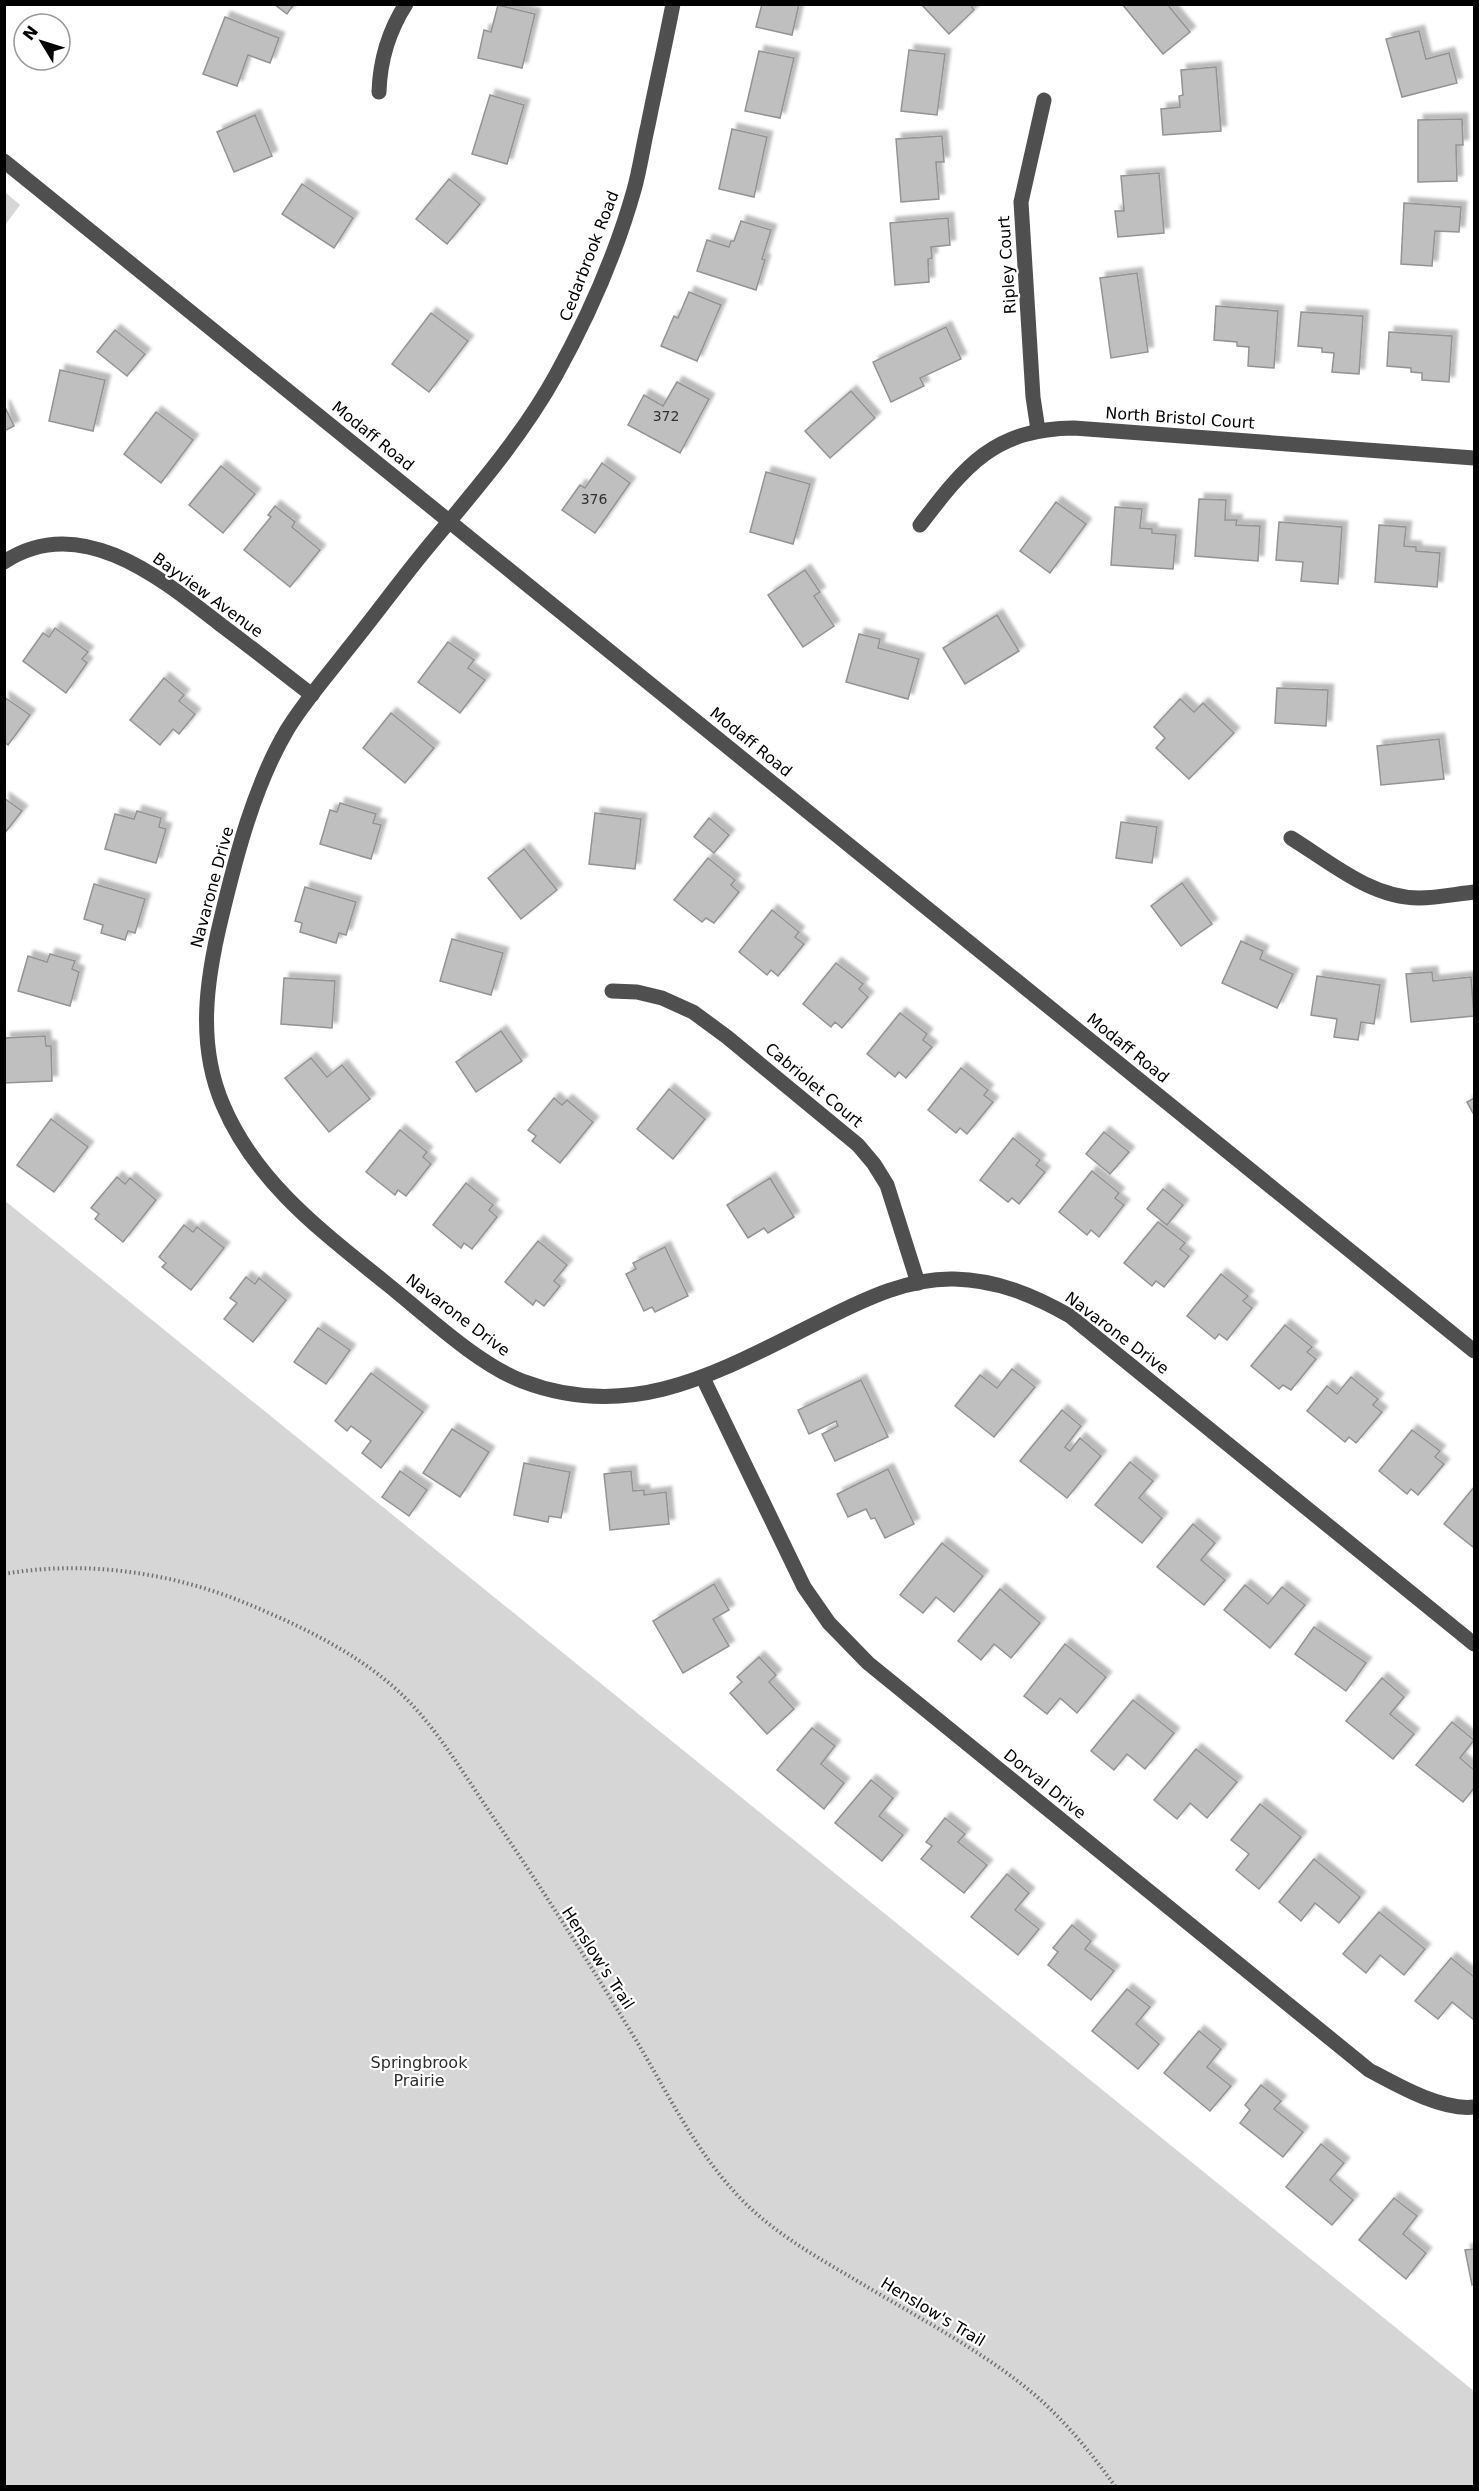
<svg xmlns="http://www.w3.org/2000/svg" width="1479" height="2491" viewBox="0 0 1479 2491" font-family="'DejaVu Sans',sans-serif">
<defs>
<filter id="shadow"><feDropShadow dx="5.5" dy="-5.5" stdDeviation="1.5" flood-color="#0004"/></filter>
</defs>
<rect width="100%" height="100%" fill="#fff"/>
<!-- green -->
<g fill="#d6d6d6">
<polygon points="5,192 20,205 5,225"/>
<polygon points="4,1200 1474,2391 1474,2486 5,2486"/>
</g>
<!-- building -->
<g fill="#bfbfbf" stroke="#939393" stroke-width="1.5" filter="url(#shadow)">
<polygon points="274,4 294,4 287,14"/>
<polygon points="762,4 799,4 792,35 756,27"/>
<polygon points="921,4 970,4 974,10 949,34"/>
<polygon points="1122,4 1167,4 1190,32 1163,54"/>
<polygon points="498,5 535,14 522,68 478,58 484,30 491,32"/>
<polygon points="225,17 279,38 270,63 248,55 237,86 203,74"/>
<polygon points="1419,31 1426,59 1449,53 1457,83 1402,97 1386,39"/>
<polygon points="909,50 945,54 937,115 901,111"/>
<polygon points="759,51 794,58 780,118 745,111"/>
<polygon points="1216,67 1221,131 1163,135 1161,109 1180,107 1179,96 1183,95 1181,70"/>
<polygon points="490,95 524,105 507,164 472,154"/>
<polygon points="255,115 272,156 234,172 217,132"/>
<polygon points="1462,119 1463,145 1456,145 1457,181 1418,182 1418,120"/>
<polygon points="732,129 767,137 754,197 719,189"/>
<polygon points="942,136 944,162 936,162 939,199 901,202 896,139"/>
<polygon points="1159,173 1164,233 1118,237 1115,211 1124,211 1121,176"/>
<polygon points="449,179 480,204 447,244 416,219"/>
<polygon points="302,184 353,218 334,248 282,214"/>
<polygon points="1404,203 1461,207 1459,232 1435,231 1432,266 1401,264"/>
<polygon points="948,218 950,245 931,247 932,258 928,259 929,282 895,285 890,223"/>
<polygon points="741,221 771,230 762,259 765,260 756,290 697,271 707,240 729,247 731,241 734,241"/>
<polygon points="1137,273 1148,352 1111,358 1100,278"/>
<polygon points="689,292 721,305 697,361 661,346 674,316 678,318"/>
<polygon points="1216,306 1278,311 1274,368 1248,366 1249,347 1237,346 1237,342 1214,340"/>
<polygon points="1301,312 1363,316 1359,374 1332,372 1334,353 1322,352 1322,348 1298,346"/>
<polygon points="431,313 468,341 429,392 392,364"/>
<polygon points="946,327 961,359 920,378 924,386 891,402 873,362"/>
<polygon points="115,330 145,354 127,376 97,352"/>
<polygon points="1389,332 1452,336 1449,382 1422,380 1422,373 1411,372 1411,368 1387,366"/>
<polygon points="60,370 105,380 93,431 49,421"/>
<polygon points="677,382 709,399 680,453 628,425 644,395 663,406"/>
<polygon points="851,391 875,418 830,458 805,431"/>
<polygon points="4,405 14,426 4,431"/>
<polygon points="156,412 193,440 161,483 124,454"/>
<polygon points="602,463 630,483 595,533 562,510 580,485 585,488"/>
<polygon points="221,466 255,494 223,533 189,505"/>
<polygon points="766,472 810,484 793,544 750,532"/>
<polygon points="1199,499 1226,500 1225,520 1237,520 1236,525 1260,526 1258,561 1195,556"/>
<polygon points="1056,502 1086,524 1050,573 1020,551"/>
<polygon points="275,506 295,522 292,527 320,550 290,587 244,550 271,517 268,515"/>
<polygon points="1115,507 1142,509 1140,528 1152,529 1152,533 1176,535 1173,569 1111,565"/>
<polygon points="1279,522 1342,527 1338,584 1301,581 1303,562 1276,560"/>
<polygon points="1379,525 1406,527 1404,546 1416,547 1416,551 1440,553 1437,587 1375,582"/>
<polygon points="805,570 820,592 814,596 834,626 803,647 768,595"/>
<polygon points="997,615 1019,651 965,684 943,648"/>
<polygon points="55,628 88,652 82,659 87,663 66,693 23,661 43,633 49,637"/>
<polygon points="859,634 880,639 878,648 919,659 908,699 846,682"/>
<polygon points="448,642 474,660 468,668 485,680 460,713 418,682"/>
<polygon points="164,678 184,695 179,701 195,714 179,734 173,729 160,745 130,720"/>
<polygon points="1277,688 1328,690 1326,726 1275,723"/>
<polygon points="4,697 30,715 8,745 4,742"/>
<polygon points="1180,699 1194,712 1203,703 1234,733 1189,779 1156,748 1165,738 1154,727"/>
<polygon points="391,713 434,748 405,783 363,748"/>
<polygon points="1439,739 1444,779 1381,785 1377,746"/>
<polygon points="4,798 22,811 4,834"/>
<polygon points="340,803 376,814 373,823 381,825 371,859 320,844 330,810 337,812"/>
<polygon points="137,811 161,818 159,827 166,829 156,863 105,849 115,814 134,819"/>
<polygon points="595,813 641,819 635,869 589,864"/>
<polygon points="709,818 729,835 714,853 694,837"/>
<polygon points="1121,822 1157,827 1152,863 1116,858"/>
<polygon points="524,849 557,890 521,919 488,878"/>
<polygon points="708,858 735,880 731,885 739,892 714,923 706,918 702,922 674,900"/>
<polygon points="1182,883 1212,924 1181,946 1151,906"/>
<polygon points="94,884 145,899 135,933 128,931 125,940 101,933 103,925 84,919"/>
<polygon points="305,887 356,902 346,935 339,933 336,943 300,932 302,923 295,921"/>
<polygon points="772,910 799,932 795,937 804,944 778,976 771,970 767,975 739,952"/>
<polygon points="452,939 503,953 491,995 440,981"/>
<polygon points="1241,941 1263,951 1260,959 1293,974 1277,1008 1222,983"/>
<polygon points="50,954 75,961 72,969 79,972 70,1006 18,991 28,956 47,962"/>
<polygon points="836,963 863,984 859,989 868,997 842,1028 835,1022 831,1027 803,1004"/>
<polygon points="1432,972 1433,981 1471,977 1474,1016 1411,1022 1406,974"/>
<polygon points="1317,976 1380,985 1374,1024 1361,1022 1358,1040 1334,1037 1337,1019 1311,1015"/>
<polygon points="284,978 335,981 332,1028 281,1024"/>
<polygon points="900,1013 927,1034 923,1040 932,1047 906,1078 899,1072 895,1077 867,1054"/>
<polygon points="501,1031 522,1061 476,1092 456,1062"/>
<polygon points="45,1036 46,1046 51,1046 52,1081 4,1083 5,1038"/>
<polygon points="311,1058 327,1077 342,1065 370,1099 329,1132 285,1078"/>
<polygon points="961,1068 988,1090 984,1095 993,1102 967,1134 960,1128 956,1133 928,1110"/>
<polygon points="669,1089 705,1119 673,1159 637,1129"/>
<polygon points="554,1098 562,1105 567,1100 593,1122 560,1163 532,1141 536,1136 528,1130"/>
<polygon points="1474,1098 1474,1115 1467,1102"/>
<polygon points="51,1119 88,1147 54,1192 17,1165"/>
<polygon points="400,1130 427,1152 423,1157 431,1164 406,1196 398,1190 395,1195 366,1172"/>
<polygon points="1104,1132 1129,1152 1110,1174 1086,1154"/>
<polygon points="1013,1138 1040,1160 1036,1165 1045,1172 1019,1204 1012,1198 1008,1202 980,1180"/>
<polygon points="1092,1171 1119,1193 1115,1198 1124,1205 1099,1237 1091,1230 1087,1235 1059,1212"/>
<polygon points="117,1177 125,1184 130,1178 156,1200 123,1242 95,1219 99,1214 91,1208"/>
<polygon points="770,1178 794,1217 768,1233 764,1228 748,1238 727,1205"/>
<polygon points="466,1183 493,1205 489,1210 497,1217 472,1249 464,1243 461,1248 433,1225"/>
<polygon points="1163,1189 1183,1205 1167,1225 1147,1209"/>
<polygon points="1158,1222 1185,1243 1180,1249 1189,1256 1164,1287 1156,1281 1152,1286 1124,1263"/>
<polygon points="184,1225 193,1232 197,1227 224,1248 191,1290 162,1267 166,1263 159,1257"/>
<polygon points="538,1241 567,1265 554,1281 560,1286 544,1306 536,1300 533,1305 505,1282"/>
<polygon points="665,1247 688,1296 655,1312 652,1307 644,1311 626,1274 636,1269 633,1263"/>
<polygon points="1221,1274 1248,1296 1243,1301 1252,1308 1227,1340 1219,1334 1215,1339 1187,1316"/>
<polygon points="246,1277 255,1284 259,1278 286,1300 253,1342 224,1319 237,1303 230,1298"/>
<polygon points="1285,1325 1312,1347 1307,1352 1316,1359 1291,1390 1283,1385 1279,1389 1251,1366"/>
<polygon points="318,1328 350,1350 326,1384 294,1362"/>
<polygon points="1012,1369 1035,1387 994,1437 955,1406 980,1375 997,1388"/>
<polygon points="371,1373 423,1412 381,1468 362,1453 371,1441 351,1426 347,1431 335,1421"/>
<polygon points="1351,1377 1378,1399 1373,1405 1382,1412 1356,1443 1349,1437 1345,1442 1307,1411 1327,1386 1337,1394"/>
<polygon points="861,1380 888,1437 835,1461 822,1434 838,1426 836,1421 809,1434 798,1410"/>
<polygon points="1062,1410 1081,1426 1065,1447 1070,1451 1080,1438 1101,1456 1067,1498 1020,1461"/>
<polygon points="452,1429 489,1452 460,1497 423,1473"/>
<polygon points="1412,1430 1440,1451 1435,1457 1444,1464 1418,1495 1411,1489 1407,1494 1379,1471"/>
<polygon points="1130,1462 1153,1481 1139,1498 1162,1518 1142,1543 1095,1505"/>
<polygon points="524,1463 570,1472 561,1518 549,1516 548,1522 514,1515"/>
<polygon points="888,1469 914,1524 885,1538 875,1518 871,1519 866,1509 848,1517 837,1494"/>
<polygon points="400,1471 427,1490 409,1516 382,1497"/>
<polygon points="631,1471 633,1491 644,1490 644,1495 666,1492 669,1524 610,1530 604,1474"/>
<polygon points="1474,1487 1474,1544 1473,1547 1444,1524"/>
<polygon points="1193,1524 1215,1543 1201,1560 1225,1580 1204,1605 1157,1567"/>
<polygon points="942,1543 983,1576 954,1612 936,1597 923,1613 900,1595"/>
<polygon points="714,1584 729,1610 713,1619 729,1646 683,1673 653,1621"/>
<polygon points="1245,1585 1268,1604 1282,1587 1305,1605 1270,1648 1224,1610"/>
<polygon points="1000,1589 1040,1623 1011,1658 994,1644 981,1660 958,1641"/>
<polygon points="1314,1627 1366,1663 1346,1691 1295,1654"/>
<polygon points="1065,1644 1106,1677 1077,1713 1060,1698 1047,1714 1024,1696"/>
<polygon points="759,1657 776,1675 769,1682 794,1709 767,1734 730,1693 742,1682 737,1677"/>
<polygon points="1382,1678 1404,1697 1390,1714 1414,1734 1393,1759 1346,1721"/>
<polygon points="1133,1700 1174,1733 1145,1769 1127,1754 1114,1770 1091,1751"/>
<polygon points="1452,1722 1474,1740 1460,1758 1474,1770 1474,1788 1463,1802 1416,1765"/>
<polygon points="812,1728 835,1746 821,1764 844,1783 824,1809 777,1770"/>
<polygon points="1196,1749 1237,1782 1207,1818 1190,1803 1177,1819 1154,1800"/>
<polygon points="871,1780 893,1798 879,1816 903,1835 882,1861 835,1823"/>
<polygon points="1260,1804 1301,1837 1259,1889 1236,1870 1249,1854 1231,1840"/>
<polygon points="945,1818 965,1834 958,1842 987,1865 964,1893 921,1859 932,1846 926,1842"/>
<polygon points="1314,1859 1360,1897 1339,1923 1315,1903 1301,1921 1279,1902"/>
<polygon points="1007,1874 1029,1893 1015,1910 1039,1929 1018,1955 971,1917"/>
<polygon points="1379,1912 1425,1949 1404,1975 1380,1955 1366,1973 1343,1954"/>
<polygon points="1072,1925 1091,1941 1085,1949 1114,1971 1091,2000 1048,1965 1058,1952 1053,1948"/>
<polygon points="1451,1958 1474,1977 1474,2020 1452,2002 1438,2019 1415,2001"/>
<polygon points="1127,1989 1150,2007 1136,2024 1159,2044 1138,2069 1092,2031"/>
<polygon points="1199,2031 1221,2049 1207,2067 1231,2086 1210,2111 1164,2073"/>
<polygon points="1261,2085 1281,2101 1274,2109 1303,2132 1283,2157 1240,2123 1250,2110 1245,2105"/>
<polygon points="1321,2144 1344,2163 1330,2180 1353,2200 1332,2225 1286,2187"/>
<polygon points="1394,2198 1417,2216 1403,2234 1426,2253 1406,2279 1359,2240"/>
<polygon points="1474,2249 1474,2284 1472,2285 1465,2250"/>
</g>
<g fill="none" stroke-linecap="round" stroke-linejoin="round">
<!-- path -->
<path stroke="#717171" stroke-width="4" stroke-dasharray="1.5 3" stroke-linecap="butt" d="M 4,1574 C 84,1560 169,1572 243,1602 C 294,1623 346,1647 389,1683 C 430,1717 457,1764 487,1808 C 537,1881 585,1956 631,2032 C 668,2092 693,2150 744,2202 C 780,2238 826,2262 869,2288 C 926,2322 985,2353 1035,2395 C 1066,2422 1092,2454 1115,2486"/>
<!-- minor -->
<g stroke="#4f4f4f" stroke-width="15">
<path d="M 673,4 C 665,45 656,85 648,125 C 643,146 640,169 634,190 C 616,254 588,317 556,375 C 520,440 470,496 423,553 C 397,585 373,618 347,650 C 327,676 304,702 287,730 C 254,786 236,856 221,919 C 206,981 197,1045 223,1105 C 256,1183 323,1232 387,1284 C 426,1315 476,1363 522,1381 C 637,1425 727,1367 827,1318 C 867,1298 909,1278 954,1279 C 997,1280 1033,1295 1070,1316 L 1474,1644"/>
<path d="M 379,92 C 380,60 388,32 406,4"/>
<polyline points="4,161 1474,1351"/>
<polyline points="1038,430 1033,397 1021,202 1044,100"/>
<path d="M 920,525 C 966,465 994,429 1074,428 L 1474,458"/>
<path d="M 4,562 C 81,511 162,579 221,625 C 252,648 282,672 312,695"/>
<path d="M 1291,838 C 1330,862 1371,898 1419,898 C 1437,898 1456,894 1474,892"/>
<polyline points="612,991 637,992 662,998 693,1012 727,1037 858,1145 874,1164 887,1185 918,1283"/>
<path d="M 703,1378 L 804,1587 L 829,1623 L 868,1663 L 1369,2070 C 1397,2085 1442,2111 1474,2107"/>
</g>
</g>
<g text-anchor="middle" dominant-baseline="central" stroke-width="4.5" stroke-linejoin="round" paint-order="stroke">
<!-- number labels -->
<g font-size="14" fill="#303030">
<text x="666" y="416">372</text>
<text x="594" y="499">376</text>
</g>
<!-- street labels -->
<g font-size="16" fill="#000" stroke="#fff">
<text transform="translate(589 256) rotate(-69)">Cedarbrook Road</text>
<text transform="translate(1007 265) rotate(-94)">Ripley Court</text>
<text transform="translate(1180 418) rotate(4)">North Bristol Court</text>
<text transform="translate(373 436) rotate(39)">Modaff Road</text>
<text transform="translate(208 595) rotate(36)">Bayview Avenue</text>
<text transform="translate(751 742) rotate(39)">Modaff Road</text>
<text transform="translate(212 887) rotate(-75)">Navarone Drive</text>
<text transform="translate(1128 1048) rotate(39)">Modaff Road</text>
<text transform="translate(814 1085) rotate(40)">Cabriolet Court</text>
<text transform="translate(458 1315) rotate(37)">Navarone Drive</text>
<text transform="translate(1117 1333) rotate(37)">Navarone Drive</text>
<text transform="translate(1045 1784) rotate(39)">Dorval Drive</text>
<text transform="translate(598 1958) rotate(57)">Henslow's Trail</text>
<text transform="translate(933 2312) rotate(31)">Henslow's Trail</text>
</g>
<!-- park labels -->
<g font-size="16" fill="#2d2d2d" stroke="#fff">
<text x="419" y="2062">Springbrook<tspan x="419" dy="18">Prairie</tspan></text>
</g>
</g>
<!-- border -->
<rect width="1479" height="2491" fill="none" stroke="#000000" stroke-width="12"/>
<!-- north arrow -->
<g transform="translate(42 42) rotate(308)"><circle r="28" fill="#ffffff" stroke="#999999" stroke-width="1.5"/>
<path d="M0-4.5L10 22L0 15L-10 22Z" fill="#000000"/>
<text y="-9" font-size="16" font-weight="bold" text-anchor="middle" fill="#000000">N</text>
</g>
</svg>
